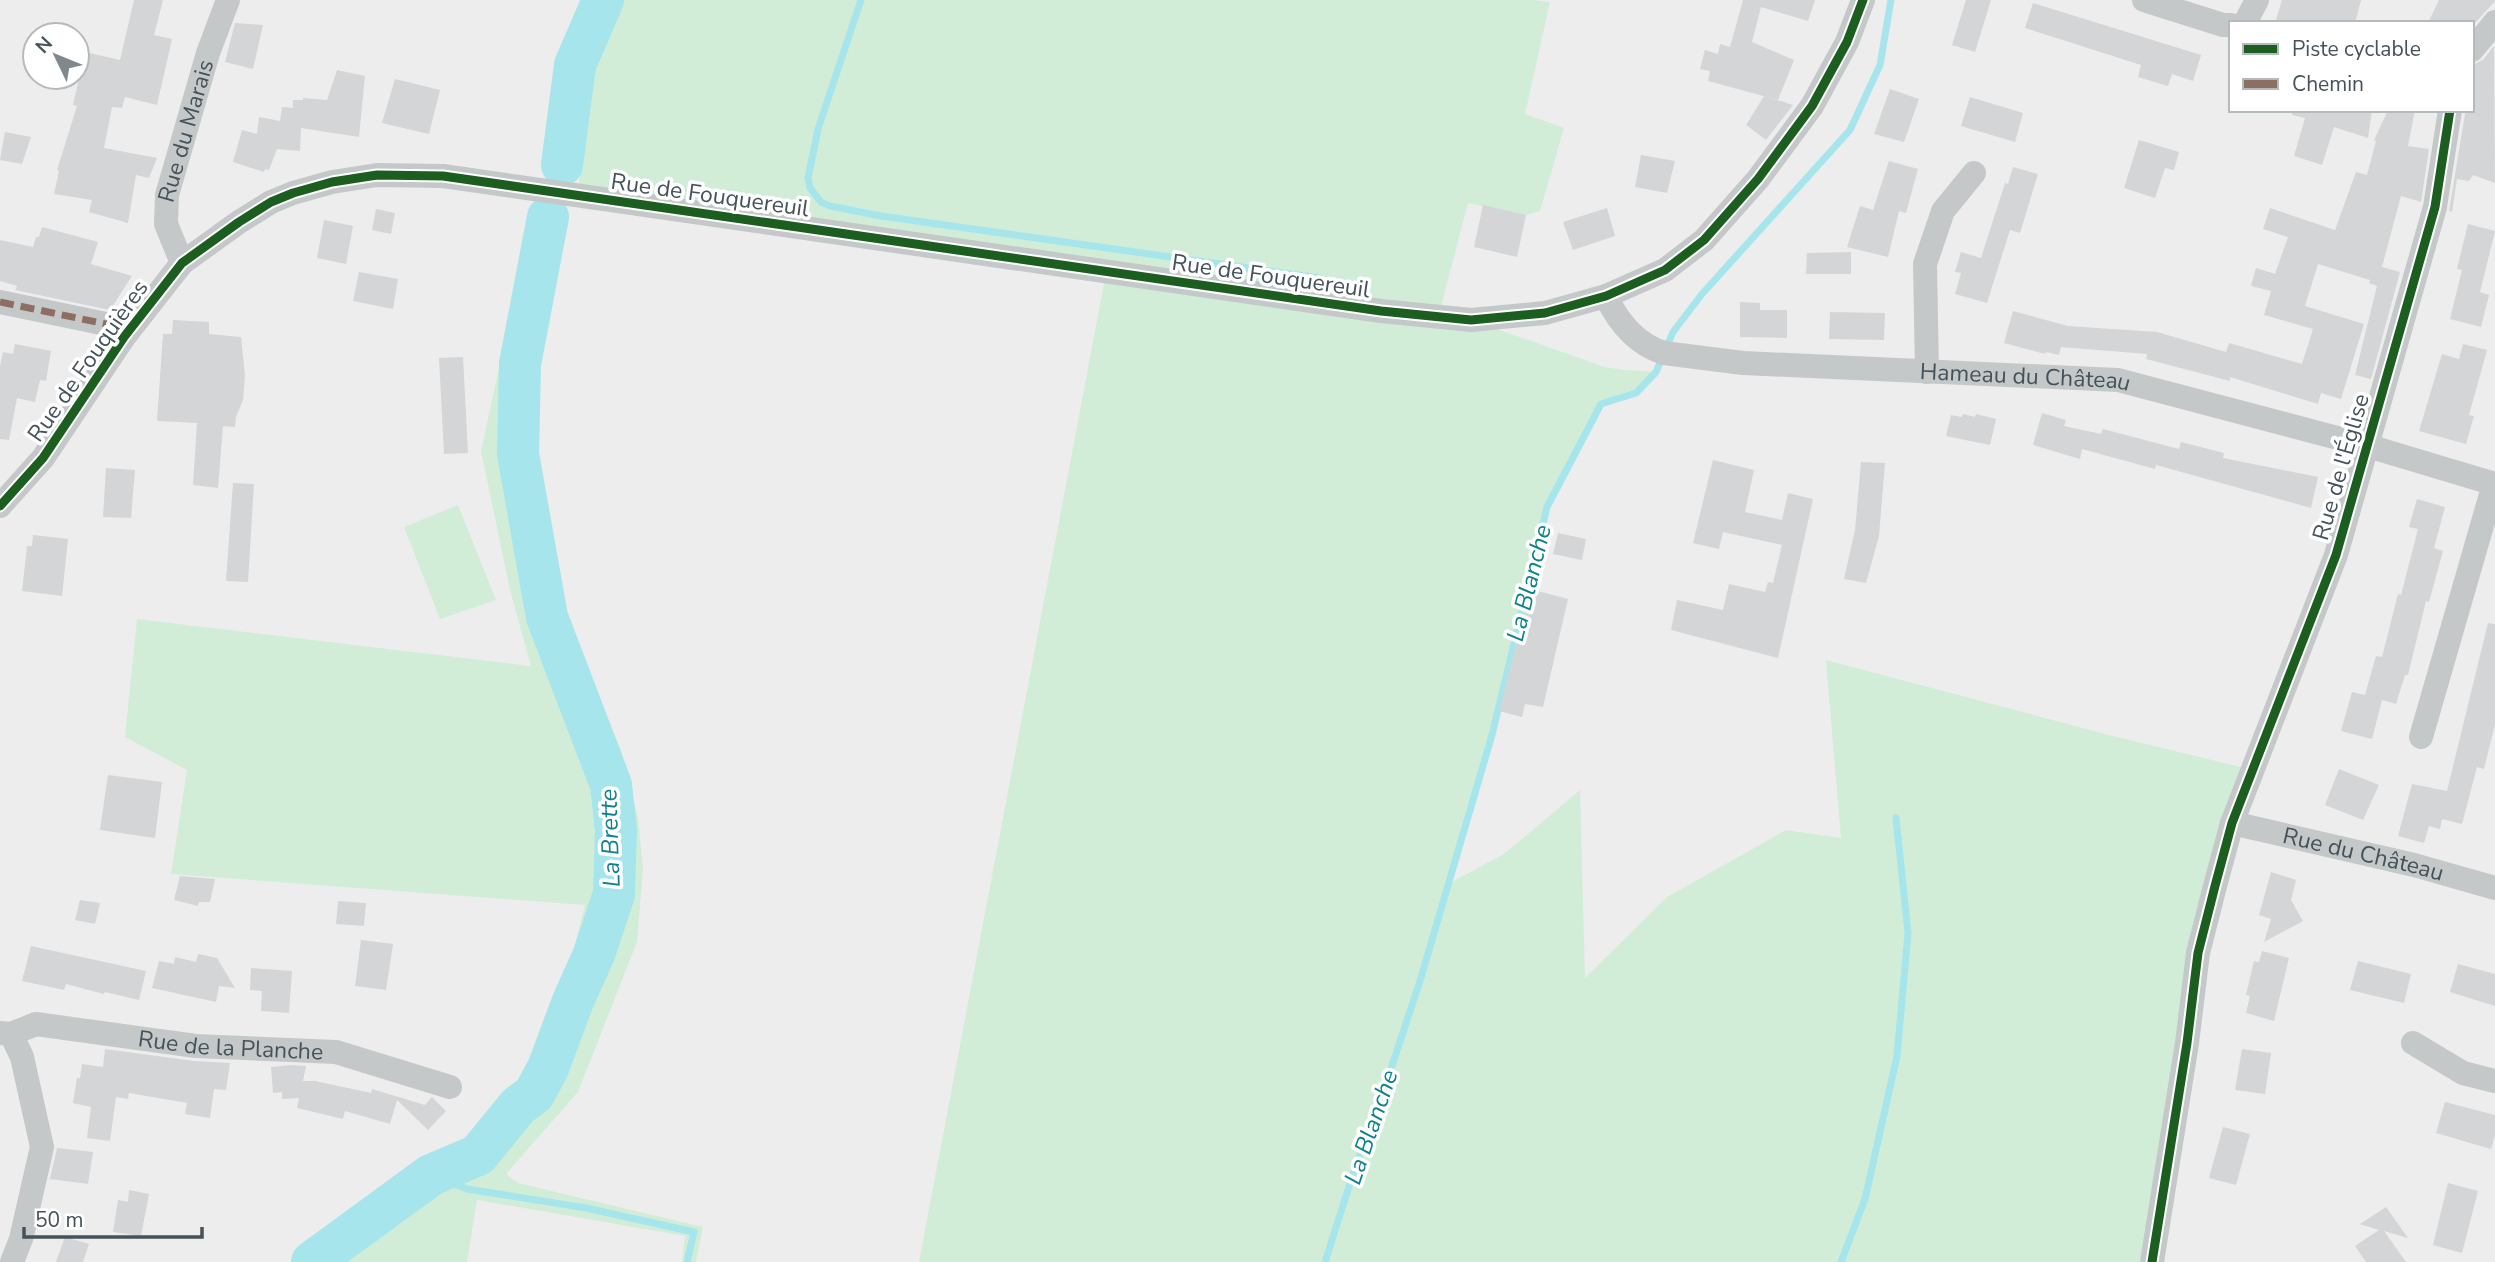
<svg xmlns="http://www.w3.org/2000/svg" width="2495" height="1262" viewBox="0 0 2495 1262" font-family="'Nunito Sans',sans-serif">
<rect width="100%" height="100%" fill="#eeeded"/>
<!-- green -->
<g fill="#d1edd8">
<polygon points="617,0 1532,0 1550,2 1525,114 1564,128 1540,211 1526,215 1468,203 1438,318 1471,320 1605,367 1624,370 1656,372 1636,393 1601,404 1547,507 1496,723 1448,884 1504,854 1580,790 1585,978 1667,897 1786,830 1841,838 1826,660 2109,735 2253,770 2232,823 2152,1262 919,1262 1106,273 577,195 598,50"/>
<polygon points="532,216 565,224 542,348 530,445 562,604 579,653 621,750 638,818 643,869 637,942 578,1092 506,1174 518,1183 703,1227 696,1262 682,1262 685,1236 477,1200 467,1262 295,1262 390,1194 455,1153 503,1108 531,1059 569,968 585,905 171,874 187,770 125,737 137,619 531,666 510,590 481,451"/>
<polygon points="458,505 496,600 440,619 404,527"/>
</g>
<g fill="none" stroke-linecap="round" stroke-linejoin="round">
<!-- stream -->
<g stroke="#a6e5eb" stroke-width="7">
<polyline points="861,0 818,129 808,178 810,188 821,202 830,206 881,216 1319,278"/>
<polyline points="431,1175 467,1189 586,1208 694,1232 687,1262"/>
<polyline points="1325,1262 1353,1174 1384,1090 1420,981 1492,735 1547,507 1601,404 1636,393 1656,372 1673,332 1702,294 1850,130 1880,65 1891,0"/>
<polyline points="1841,1262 1865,1199 1897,1056 1908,933 1896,818"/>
</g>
<!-- river -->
<g stroke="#a6e5eb" stroke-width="42">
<polyline points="562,165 575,65 603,0"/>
<polyline points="312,1262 431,1175 478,1155 518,1106 534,1094 548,1068 573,1001 594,954 614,894 616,830 611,785 547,617 518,454 520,364 548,217"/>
</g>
</g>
<!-- building -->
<g fill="#d4d5d6">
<polygon points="134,0 163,0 154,35 172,39 157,105 125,97 122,108 112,107 104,148 157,158 149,178 136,175 128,223 89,212 92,200 54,194 59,171 57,170 77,106 73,105 85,52 120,60"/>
<polygon points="1743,0 1815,0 1808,21 1761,7 1752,42 1794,60 1778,100 1708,81 1710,71 1700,69 1705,50 1718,54 1720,44 1730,47"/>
<polygon points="1966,0 1991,0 1975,52 1952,45"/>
<polygon points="2282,0 2361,0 2355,23 2275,23"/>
<polygon points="2439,0 2495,0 2495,1 2475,23 2428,23"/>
<polygon points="2033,3 2201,55 2193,81 2172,74 2168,86 2138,77 2141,65 2025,28"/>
<polygon points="235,23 263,25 253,69 225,62"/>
<polygon points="2494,46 2495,183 2473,175 2469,181 2457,179 2452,212 2449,211 2465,114 2466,110 2472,110 2472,65 2483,60"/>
<polygon points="337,70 365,76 359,137 301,128 300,151 277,149 269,170 265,169 264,172 233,162 242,130 257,134 259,117 280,121 282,107 293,108 293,100 303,100 303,98 327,100"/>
<polygon points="395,79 440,90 429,134 382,123"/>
<polygon points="1890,89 1919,99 1904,142 1874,134"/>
<polygon points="1764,96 1793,105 1766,140 1746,125"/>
<polygon points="1970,97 2023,113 2015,142 1961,126"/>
<polygon points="2293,110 2372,110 2368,138 2334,127 2322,165 2294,156 2305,118 2292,115"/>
<polygon points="2388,110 2415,110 2408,146 2429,149 2421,202 2401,196 2382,267 2400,272 2371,379 2355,375 2377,286 2369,283 2370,280 2318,264 2305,306 2364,324 2341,399 2321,393 2318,404 2230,377 2230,381 2146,359 2147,354 2061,347 2059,355 2046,352 2045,354 2004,343 2013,311 2068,326 2157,332 2226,352 2229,343 2302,364 2313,329 2264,315 2271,291 2251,286 2256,268 2275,274 2288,237 2263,229 2270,208 2335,230 2356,172 2367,175 2376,141 2374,140"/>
<polygon points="5,132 31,137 22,164 0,160"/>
<polygon points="2139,140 2179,152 2174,170 2165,168 2155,198 2124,188"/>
<polygon points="1641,155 1675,161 1667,193 1635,187"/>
<polygon points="1889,161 1918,169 1906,213 1899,211 1888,257 1847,247 1860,206 1873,210"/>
<polygon points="2013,167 2038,174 2020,233 2010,230 1987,303 1955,294 1961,273 1955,272 1961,252 1981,258 2005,183 2008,184"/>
<polygon points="1483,205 1526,215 1517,257 1474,247"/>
<polygon points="1607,208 1615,236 1573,250 1563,222"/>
<polygon points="376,209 395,213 391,234 372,230"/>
<polygon points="324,220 353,226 346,264 317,258"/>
<polygon points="2468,224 2495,231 2480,292 2489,295 2481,327 2450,319 2462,270 2457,269"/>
<polygon points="42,227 98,242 91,264 132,276 110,310 15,290 17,286 0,281 0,240 33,247 36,237 39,237"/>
<polygon points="1851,252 1851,274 1806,274 1807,253"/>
<polygon points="359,272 398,279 393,309 353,301"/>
<polygon points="1740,302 1760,303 1760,310 1787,310 1787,338 1740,337"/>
<polygon points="1830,312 1885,313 1884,340 1829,339"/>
<polygon points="173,320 209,322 209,334 241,337 245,376 243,400 236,417 235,427 223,426 218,488 193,485 197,423 157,421 163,334 172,334"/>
<polygon points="15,344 51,351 46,381 40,380 35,402 17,398 9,440 0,439 0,366 3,352 13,354"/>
<polygon points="2463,344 2487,350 2469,415 2474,416 2466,444 2419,431 2442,354 2459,359"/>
<polygon points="463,357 468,453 444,454 439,358"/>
<polygon points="2042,413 2066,420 2064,426 2101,434 2103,429 2179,449 2181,442 2224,453 2223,458 2318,477 2311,508 2156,465 2155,469 2082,449 2080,459 2033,445"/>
<polygon points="1963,414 1975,417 1976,414 1996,419 1990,445 1946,436 1951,415 1962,417"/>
<polygon points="1713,460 1754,470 1745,512 1782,520 1788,493 1813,499 1778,658 1671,630 1677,600 1723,610 1729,584 1765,592 1768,582 1773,583 1782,545 1723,532 1719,549 1693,543"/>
<polygon points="1861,462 1885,463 1879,536 1866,583 1844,579 1855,530"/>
<polygon points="106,468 135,470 131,518 103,517"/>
<polygon points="233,483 254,484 248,582 226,581"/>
<polygon points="2417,499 2445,507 2434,548 2443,551 2429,602 2426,601 2408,675 2405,675 2396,704 2382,700 2372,739 2341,731 2352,692 2365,695 2376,656 2382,657 2398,594 2401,595 2418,529 2409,527"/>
<polygon points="1558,533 1586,539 1582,560 1553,554"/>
<polygon points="33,535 68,539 62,596 22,591 27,546 32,546"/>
<polygon points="1530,589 1568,599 1543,707 1525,704 1522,717 1499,711"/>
<polygon points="2488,623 2495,624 2495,724 2484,769 2477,767 2462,824 2442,819 2440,829 2429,826 2424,843 2398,836 2412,784 2447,791"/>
<polygon points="2339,769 2379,785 2363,820 2325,805"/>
<polygon points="108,775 162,782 155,838 100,830"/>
<polygon points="2271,872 2296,880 2291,900 2303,921 2264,942 2271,919 2259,915"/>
<polygon points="180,876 215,879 210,902 199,902 198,906 174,900"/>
<polygon points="80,900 100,903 95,924 75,920"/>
<polygon points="338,901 366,903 364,926 336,924"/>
<polygon points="361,940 393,944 386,990 355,986"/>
<polygon points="31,946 146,971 139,1000 105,992 104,994 66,984 64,990 22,981"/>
<polygon points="2262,951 2289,958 2274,1021 2246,1013 2250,996 2246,995 2254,961 2259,962"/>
<polygon points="198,954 217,958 235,988 219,986 216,1002 152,988 159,961 174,964 175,957 196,962"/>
<polygon points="2358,961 2411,974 2404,1003 2350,990"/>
<polygon points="2458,964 2495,974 2495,1006 2450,992"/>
<polygon points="251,968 292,971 289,1013 261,1011 262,991 250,990"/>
<polygon points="105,1049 194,1061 230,1063 226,1090 214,1089 210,1118 185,1114 187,1103 129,1093 128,1099 116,1097 110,1141 87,1138 91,1107 73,1103 77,1078 80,1078 82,1064 103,1067"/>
<polygon points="2242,1049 2271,1053 2265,1094 2235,1090"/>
<polygon points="292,1065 306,1066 303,1081 315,1081 371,1093 372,1089 425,1105 432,1097 446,1111 428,1130 397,1100 390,1124 345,1111 343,1119 297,1108 299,1098 282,1099 282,1092 273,1093 271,1067"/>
<polygon points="2445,1102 2495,1115 2495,1135 2491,1149 2436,1133"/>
<polygon points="2223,1127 2250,1134 2236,1185 2209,1178"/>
<polygon points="57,1148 93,1152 88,1184 50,1179"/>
<polygon points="2448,1183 2478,1191 2462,1253 2433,1245"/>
<polygon points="129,1190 149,1194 141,1236 113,1232 118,1200 128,1202"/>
<polygon points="2386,1207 2408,1238 2384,1231 2406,1262 2366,1262 2355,1246 2379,1230 2360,1224"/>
<polygon points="65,1237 89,1244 83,1262 56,1262"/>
</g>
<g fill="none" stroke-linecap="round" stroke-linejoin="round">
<!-- minor -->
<g stroke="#c4c8c9" stroke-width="24">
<polyline points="2144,0 2223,25 2231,25"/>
<polyline points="2245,23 2257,0"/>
<polyline points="2472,50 2495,22"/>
<path id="s1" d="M 182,263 L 166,224 L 167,195 L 208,53 L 228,0"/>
<path id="s2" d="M 1606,296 C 1618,322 1636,344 1664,353 L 1743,363 L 2118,380 L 2368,446 L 2495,484"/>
<polyline points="0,302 106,324 124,337"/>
<polyline points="1927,372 1925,264 1943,211 1974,173"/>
<polyline points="0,506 43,458 124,337 182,263 239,222 271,202 293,193 332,182 377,175 443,176 1381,311 1471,320 1545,313 1606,296 1665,270 1704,240 1758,179 1812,106 1847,42 1863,0"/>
<polyline points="2421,737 2494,484"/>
<path id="s3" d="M 2232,823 L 2414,865 L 2495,888"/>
<path id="s4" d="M 0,1033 L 11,1034 L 36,1024 L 196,1046 L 336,1052 L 450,1087"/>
<polyline points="11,1034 22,1057 42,1147 21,1239 12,1262"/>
<polyline points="2413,1043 2463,1073 2495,1081"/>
<polyline points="2152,1262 2187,1043 2198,953 2215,886 2232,823 2336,555 2435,207 2450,110"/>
</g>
<!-- quiet -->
<polyline stroke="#8d6e63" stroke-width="7" stroke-dasharray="14 7" stroke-linecap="butt" points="0,302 106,324 124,337"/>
<defs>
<g id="cycleway">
<polyline points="0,506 43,458 124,337 182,263 239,222 271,202 293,193 332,182 377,175 443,176 1381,311 1471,320 1545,313 1606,296 1665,270 1704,240 1758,179 1812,106 1847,42 1863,0"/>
<polyline points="2152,1262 2187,1043 2198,953 2215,886 2232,823 2336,555 2435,207 2450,110"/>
</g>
</defs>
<!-- cycleway casing -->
<use href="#cycleway" stroke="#fff" stroke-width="13"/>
<!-- cycleway -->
<use href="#cycleway" stroke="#1b5e20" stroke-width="9"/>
</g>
<g text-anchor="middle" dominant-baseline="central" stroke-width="7" stroke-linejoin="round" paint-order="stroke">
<!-- street labels -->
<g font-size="23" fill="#455259" stroke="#fff">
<text stroke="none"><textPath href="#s1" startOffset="138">Rue du Marais</textPath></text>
<text transform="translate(710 195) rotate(8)">Rue de Fouquereuil</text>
<text transform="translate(1271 276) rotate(8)">Rue de Fouquereuil</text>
<text transform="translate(88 361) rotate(-55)">Rue de Fouquières</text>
<text stroke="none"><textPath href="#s2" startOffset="446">Hameau du Château</textPath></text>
<text transform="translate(2341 467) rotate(-74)">Rue de l'Église</text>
<text stroke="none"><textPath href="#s3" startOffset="135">Rue du Château</textPath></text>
<text stroke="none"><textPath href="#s4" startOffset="234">Rue de la Planche</textPath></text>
</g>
<!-- water labels -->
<g font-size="24" font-style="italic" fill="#0e828c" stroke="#fff">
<text transform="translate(1529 583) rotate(-76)">La Blanche</text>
<text transform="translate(610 838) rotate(-92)">La Brette</text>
<text transform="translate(1371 1127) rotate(-71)">La Blanche</text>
</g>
</g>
<!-- legend -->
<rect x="2229" y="21" width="245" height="91" fill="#ffffff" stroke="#b5babd" stroke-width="2"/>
<rect x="2243" y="44" width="35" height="10" fill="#1b5e20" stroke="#b5babd" stroke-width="2"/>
<text x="2292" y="56" font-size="21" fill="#455259">Piste cyclable</text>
<rect x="2243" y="79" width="35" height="10" fill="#8d6e63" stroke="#b5babd" stroke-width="2"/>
<text x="2292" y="91" font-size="21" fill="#455259">Chemin</text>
<!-- north arrow -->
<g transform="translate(56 56) rotate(313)"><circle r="33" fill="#ffffff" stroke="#b5babd" stroke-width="2"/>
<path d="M0-5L12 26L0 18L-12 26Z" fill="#80888d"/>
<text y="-10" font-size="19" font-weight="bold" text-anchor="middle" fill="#455259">N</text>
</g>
<!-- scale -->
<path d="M24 1227v10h178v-10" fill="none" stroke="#455259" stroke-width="3.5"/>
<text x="35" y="1227" font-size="21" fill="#455259" stroke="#ffffff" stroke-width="5" paint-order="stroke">50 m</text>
</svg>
